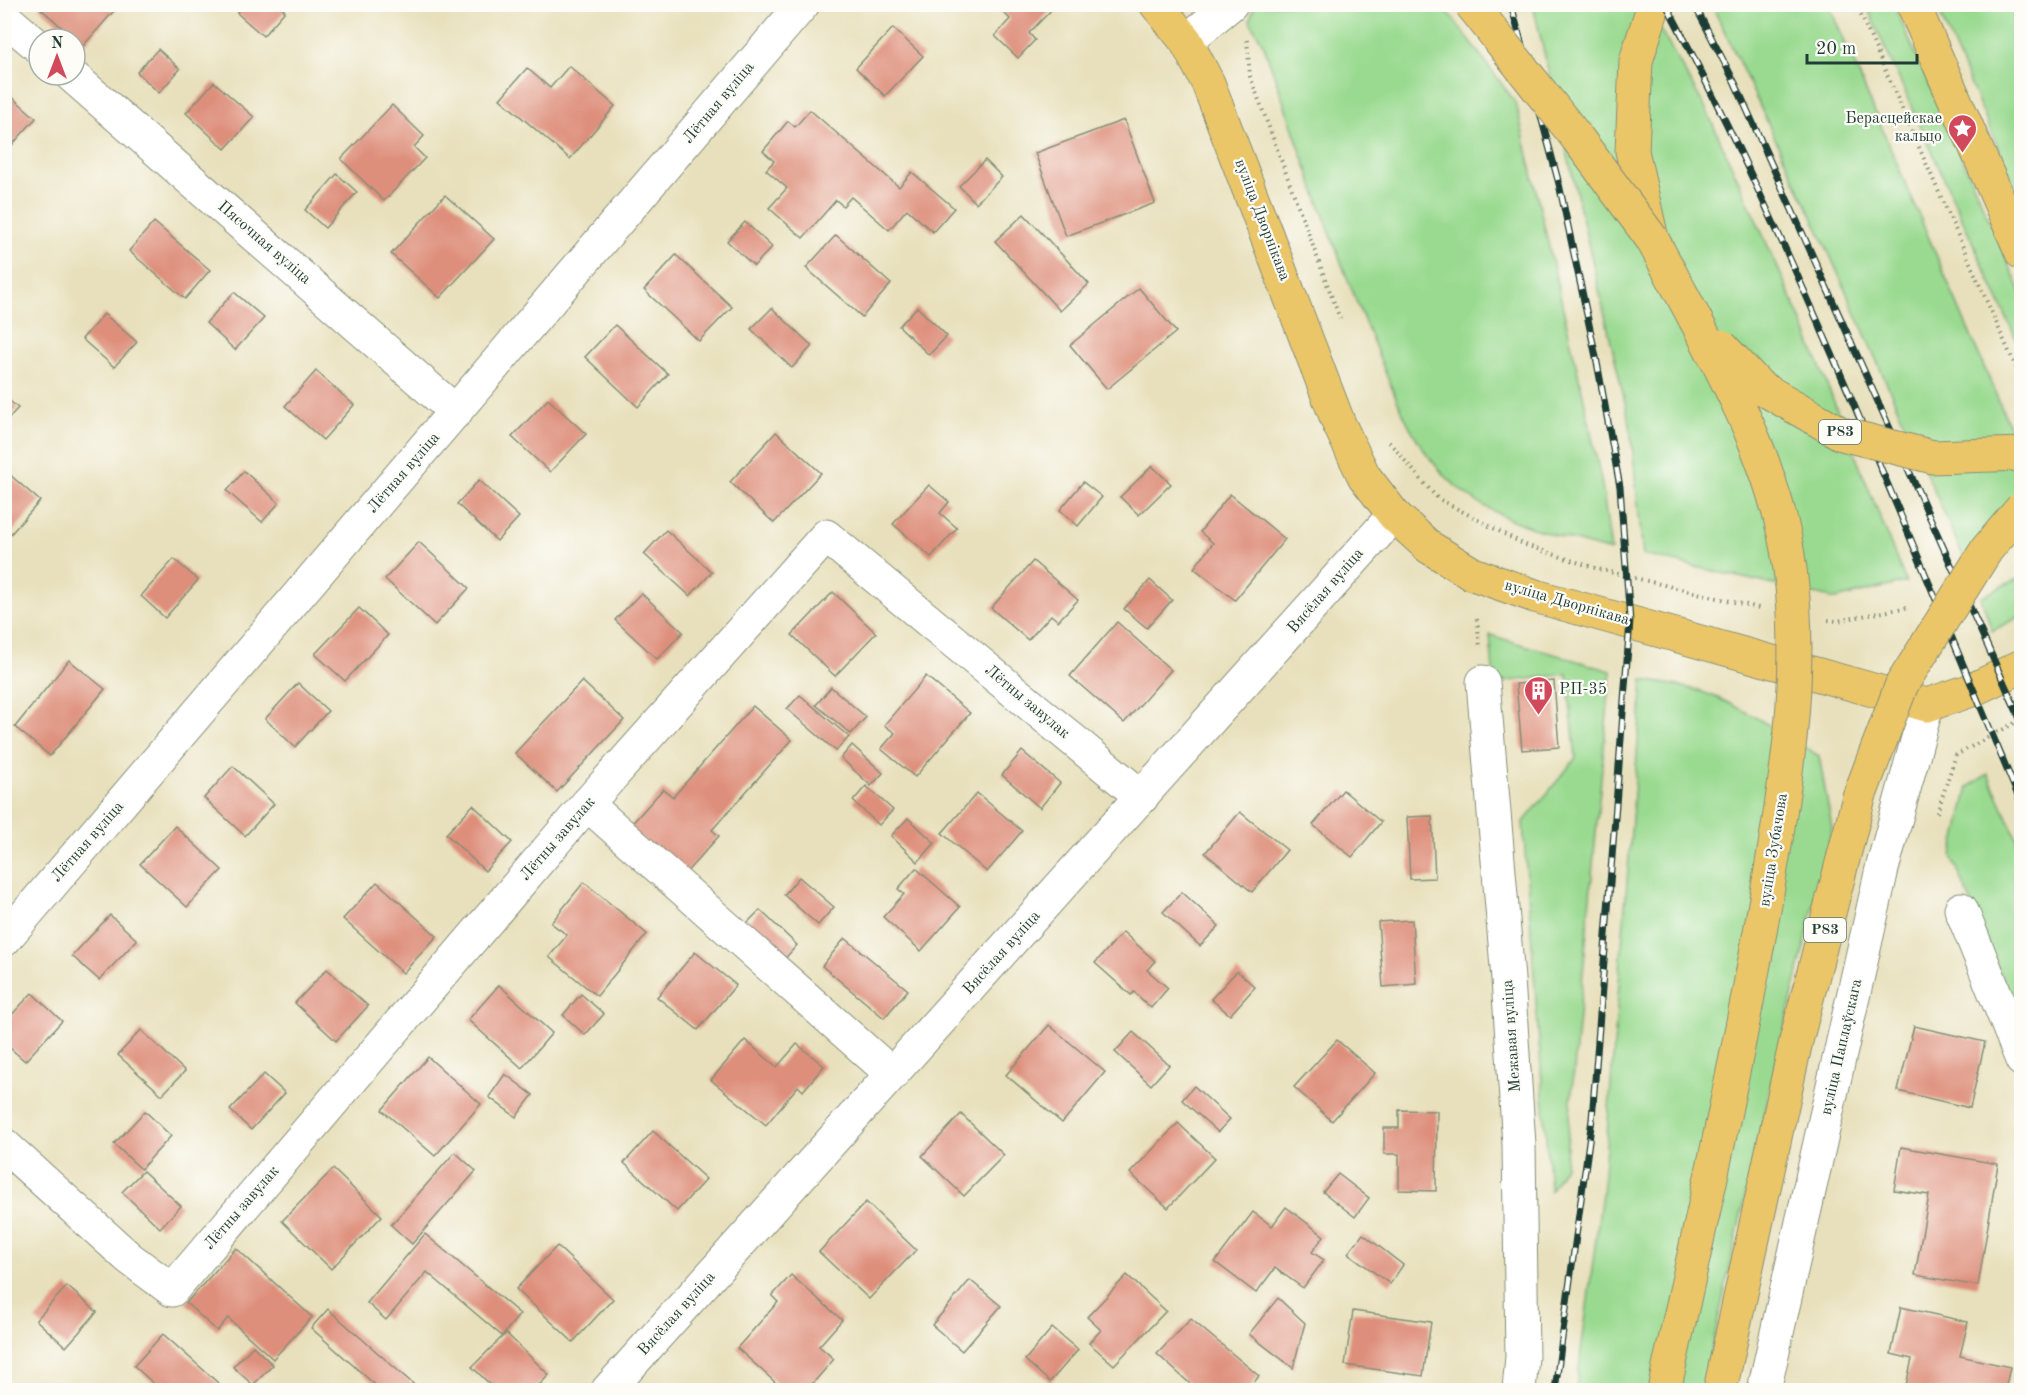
<svg xmlns="http://www.w3.org/2000/svg" width="2026" height="1395" viewBox="0 0 2026 1395" font-family="'Old Standard TT',serif">
<rect width="100%" height="100%" fill="#fdfcf7"/>
<filter id="ink" filterUnits="userSpaceOnUse"><feTurbulence type="fractalNoise" baseFrequency=".0167" numOctaves="2"/><feDisplacementMap in="SourceGraphic" scale="12" xChannelSelector="R" yChannelSelector="G"/><feConvolveMatrix kernelMatrix="1 2 1 2 8 2 1 2 1" color-interpolation-filters="sRGB"/></filter>
<filter id="wash" filterUnits="userSpaceOnUse"><feTurbulence type="fractalNoise" baseFrequency=".008" numOctaves="4" result="noise"/><feDisplacementMap in="SourceGraphic" scale="24" xChannelSelector="R" yChannelSelector="G"/><feGaussianBlur stdDeviation="1.35" result="paint"/><feColorMatrix in="noise" values="0 0 0 0 0 0 0 0 0 0 0 0 0 0 0 0 0 1.4 0 .05"/><feComposite in="paint" operator="in"/></filter>
<g filter="url(#wash)">
<rect width="100%" height="100%" fill="#e8e0bc"/>
<!-- green -->
<g fill="#9ada90" stroke="#5c8c62" stroke-width="1.5">
<path d="M 1254,5 L 1443,5 L 1516,103 L 1585,404 L 1602,485 L 1611,551 C 1558,536 1501,524 1457,487 C 1413,450 1395,396 1374,344 C 1332,246 1299,145 1264,46 L 1250,21 Z"/>
<polygon points="1533,5 1646,5 1706,109 1800,317 1906,582 1836,599 1643,555 1630,424"/>
<polygon points="1712,5 1829,5 2021,453 2021,518 1964,558 1825,244"/>
<polygon points="1866,5 1894,5 2021,292 2021,350"/>
<polygon points="1936,5 2021,5 2021,200"/>
<polygon points="2021,579 2021,616 1992,631 1981,597 2015,580"/>
<polygon points="1490,635 1611,671 1565,1166 1550,1191 1523,823 1576,758 1567,674 1494,683"/>
<path d="M 1643,680 C 1660,683 1677,685 1693,689 C 1739,703 1779,732 1819,756 L 1832,828 L 1747,1188 L 1703,1390 L 1576,1390 L 1603,1185 Z"/>
<polygon points="1988,774 2021,849 2021,1025 1952,856 1968,787"/>
</g>
<g id="blocks">
<!-- building -->
<g fill="#de8f7b">
<polygon points="41,4 120,4 83,46 39,7"/>
<polygon points="245,4 278,4 285,11 263,36 237,13"/>
<polygon points="995,4 1057,4 1029,33 1035,40 1018,58 995,36 1010,19"/>
<polygon points="893,28 923,56 885,96 856,68"/>
<polygon points="158,49 180,69 159,93 137,72"/>
<polygon points="569,66 615,106 570,159 500,99 527,68 550,88"/>
<polygon points="214,82 254,117 225,149 186,113"/>
<polygon points="4,90 36,118 4,154"/>
<polygon points="392,105 424,136 414,147 425,158 384,201 341,159"/>
<polygon points="810,110 899,187 912,172 954,208 933,232 907,209 889,230 851,197 843,206 836,200 803,238 769,208 787,188 766,170 774,161 763,151 788,121 795,127"/>
<polygon points="1124,120 1155,203 1066,236 1035,153"/>
<polygon points="985,160 1002,177 976,203 959,186"/>
<polygon points="337,174 357,192 325,228 305,210"/>
<polygon points="445,195 494,239 440,298 391,254"/>
<polygon points="1024,214 1089,284 1060,311 995,241"/>
<polygon points="154,222 210,270 185,299 129,251"/>
<polygon points="745,222 772,247 754,266 727,241"/>
<polygon points="836,235 891,284 862,317 806,268"/>
<polygon points="676,255 732,307 699,341 644,290"/>
<polygon points="1139,288 1176,332 1107,389 1070,345"/>
<polygon points="234,292 264,318 235,350 206,323"/>
<polygon points="917,307 947,336 929,355 899,326"/>
<polygon points="772,308 812,346 792,368 751,329"/>
<polygon points="104,314 137,342 114,367 82,339"/>
<polygon points="615,325 668,374 638,407 585,357"/>
<polygon points="316,371 354,405 323,440 285,406"/>
<polygon points="4,396 18,408 4,423"/>
<polygon points="548,399 586,434 550,472 512,437"/>
<polygon points="776,432 821,473 774,523 730,482"/>
<polygon points="1152,466 1171,484 1139,515 1120,497"/>
<polygon points="244,471 279,503 262,522 227,491"/>
<polygon points="9,474 40,501 8,537 4,534 4,478"/>
<polygon points="479,480 519,517 497,541 457,504"/>
<polygon points="1083,482 1102,497 1078,526 1060,510"/>
<polygon points="929,485 949,502 940,513 957,528 931,557 893,524"/>
<polygon points="1230,494 1285,539 1235,600 1194,568 1213,543 1200,532"/>
<polygon points="666,530 712,572 690,596 644,554"/>
<polygon points="419,542 469,588 435,625 385,579"/>
<polygon points="174,559 198,580 165,618 141,596"/>
<polygon points="1033,561 1078,600 1058,621 1051,615 1028,640 991,608"/>
<polygon points="1150,580 1172,600 1147,628 1124,609"/>
<polygon points="833,592 876,633 835,676 792,635"/>
<polygon points="641,593 683,632 657,659 615,620"/>
<polygon points="359,608 388,635 345,681 315,654"/>
<polygon points="1117,622 1171,670 1124,723 1070,676"/>
<polygon points="69,660 105,689 50,756 15,727"/>
<polygon points="926,676 970,713 915,777 881,749 895,733 884,725"/>
<polygon points="582,681 624,720 557,792 515,753"/>
<polygon points="1554,681 1559,747 1522,750 1516,684"/>
<polygon points="298,683 328,711 295,747 265,719"/>
<polygon points="831,687 866,717 851,734 816,705"/>
<polygon points="800,695 849,737 836,751 787,709"/>
<polygon points="753,706 792,740 712,830 719,836 683,876 628,828 663,789 673,797"/>
<polygon points="852,745 883,773 871,786 841,758"/>
<polygon points="1022,751 1060,783 1040,808 1002,775"/>
<polygon points="233,766 274,804 245,836 204,798"/>
<polygon points="866,786 893,810 879,825 853,801"/>
<polygon points="1343,790 1381,822 1352,857 1313,825"/>
<polygon points="977,793 1022,831 987,872 942,833"/>
<polygon points="473,805 512,842 485,871 446,834"/>
<polygon points="1240,812 1287,850 1252,892 1205,853"/>
<polygon points="1432,816 1435,878 1410,879 1407,817"/>
<polygon points="908,818 935,843 918,862 891,836"/>
<polygon points="175,826 222,870 187,907 140,864"/>
<polygon points="916,868 960,907 921,951 883,917 904,894 898,889"/>
<polygon points="799,877 834,907 818,925 784,895"/>
<polygon points="377,882 437,936 403,973 343,919"/>
<polygon points="584,882 647,934 597,996 549,957 567,935 551,923"/>
<polygon points="1182,892 1219,926 1200,946 1163,912"/>
<polygon points="760,910 797,945 782,962 744,926"/>
<polygon points="110,915 137,940 99,980 72,956"/>
<polygon points="1412,920 1416,984 1383,987 1378,922"/>
<polygon points="1123,932 1155,961 1147,970 1168,988 1151,1008 1134,992 1131,995 1095,963"/>
<polygon points="845,938 908,990 884,1018 822,966"/>
<polygon points="695,952 736,985 698,1030 657,997"/>
<polygon points="327,969 368,1006 336,1041 295,1003"/>
<polygon points="1237,971 1255,987 1230,1015 1211,999"/>
<polygon points="499,985 552,1033 522,1068 468,1020"/>
<polygon points="32,993 62,1021 25,1061 4,1043 4,1023"/>
<polygon points="581,994 604,1014 585,1035 563,1015"/>
<polygon points="1049,1025 1105,1072 1062,1123 1006,1075"/>
<polygon points="1914,1026 1985,1042 1970,1108 1898,1091"/>
<polygon points="141,1030 185,1071 162,1095 118,1055"/>
<polygon points="1133,1032 1169,1065 1151,1085 1115,1052"/>
<polygon points="745,1040 777,1067 797,1044 824,1066 803,1091 798,1086 766,1125 711,1080"/>
<polygon points="1337,1040 1375,1073 1332,1121 1294,1087"/>
<polygon points="428,1057 481,1104 435,1156 382,1110"/>
<polygon points="264,1074 285,1093 251,1130 230,1110"/>
<polygon points="505,1074 533,1095 516,1117 489,1097"/>
<polygon points="1194,1086 1230,1119 1218,1132 1182,1100"/>
<polygon points="1399,1110 1437,1111 1436,1191 1399,1190 1399,1154 1384,1154 1384,1128 1399,1128"/>
<polygon points="145,1111 171,1136 141,1169 114,1144"/>
<polygon points="961,1114 1004,1155 964,1196 922,1156"/>
<polygon points="1178,1123 1215,1158 1168,1208 1130,1173"/>
<polygon points="653,1131 706,1179 677,1211 624,1163"/>
<polygon points="1901,1147 1998,1164 1978,1286 1915,1275 1929,1195 1894,1190"/>
<polygon points="455,1152 476,1171 412,1244 391,1225"/>
<polygon points="333,1169 382,1216 331,1269 282,1221"/>
<polygon points="143,1171 181,1206 160,1228 122,1192"/>
<polygon points="1338,1174 1369,1198 1355,1217 1323,1192"/>
<polygon points="866,1202 916,1250 869,1299 819,1252"/>
<polygon points="1286,1207 1324,1236 1312,1252 1324,1260 1303,1288 1275,1268 1256,1293 1215,1262 1253,1212 1272,1226"/>
<polygon points="425,1234 520,1314 502,1336 427,1272 386,1320 367,1303"/>
<polygon points="1363,1234 1403,1265 1390,1284 1348,1253"/>
<polygon points="557,1246 613,1299 573,1342 516,1289"/>
<polygon points="236,1248 312,1317 273,1359 228,1318 217,1331 186,1303"/>
<polygon points="791,1275 842,1320 819,1346 834,1359 807,1390 771,1390 776,1383 737,1348 778,1302 772,1296"/>
<polygon points="1127,1275 1166,1311 1114,1365 1089,1343 1101,1330 1087,1317"/>
<polygon points="970,1280 1001,1306 962,1351 932,1325"/>
<polygon points="67,1286 97,1312 66,1347 36,1320"/>
<polygon points="1278,1298 1305,1323 1293,1368 1249,1334"/>
<polygon points="1901,1307 1968,1322 1960,1356 2010,1367 2005,1390 1905,1390 1912,1359 1891,1354"/>
<polygon points="328,1309 420,1390 381,1390 311,1328"/>
<polygon points="1353,1311 1431,1322 1423,1376 1345,1365"/>
<polygon points="1191,1319 1259,1376 1248,1390 1197,1390 1157,1354"/>
<polygon points="1052,1328 1078,1350 1050,1382 1025,1360"/>
<polygon points="506,1333 549,1375 534,1390 496,1390 472,1367"/>
<polygon points="163,1334 226,1390 161,1390 134,1366"/>
<polygon points="253,1346 273,1365 253,1385 233,1367"/>
<polygon points="693,1386 708,1390 692,1390"/>
</g>
</g>
</g>
<g filter="url(#ink)">
<use href="#blocks" fill-opacity="0" stroke="#848e78" stroke-width="1.5"/>
<g fill="none" stroke-linecap="round" stroke-linejoin="round">
<defs>
<g id="minor">
<polyline points="4,17 39,47"/>
<polyline points="1186,41 1231,4"/>
<polyline points="71,75 456,412"/>
<polyline points="1483,682 1508,979 1519,1145 1522,1357 1519,1390"/>
<polyline points="587,804 892,1074"/>
<polyline points="1961,909 2022,1060"/>
<polyline points="4,940 803,4"/>
<polyline points="4,1145 129,1258 172,1290 587,804 826,536 1142,797"/>
<polyline points="608,1390 1394,515"/>
<polyline points="1764,1390 1882,869 1927,705"/>
</g>
<g id="major">
<polyline points="1156,4 1186,41 1208,83 1339,424 1364,476 1394,515 1429,547 1473,574 1535,596 1927,705 1972,690 2022,666"/>
<polyline points="1913,4 2022,253"/>
</g>
<g id="highway">
<polyline points="1654,4 1636,61 1632,151 1652,239 1695,319"/>
<polyline points="1664,1390 1703,1214"/>
</g>
</defs>
<!-- minor casing -->
<use href="#minor" stroke="#848e78" stroke-width="35"/>
<!-- major casing -->
<use href="#major" stroke="#848e78" stroke-width="35"/>
<!-- highway casing -->
<use href="#highway" stroke="#848e78" stroke-width="35"/>
<!-- path -->
<g stroke="#848e78" stroke-width="4" stroke-dasharray="1.5 4.5" stroke-linecap="butt">
<polyline points="1856,4 2022,381"/>
<polyline points="1247,40 1250,76 1340,319"/>
<polyline points="1389,442 1437,498 1525,545 1598,569 1759,608"/>
<polyline points="1477,619 1480,648"/>
<polyline points="1828,620 1837,621 1909,607"/>
<polyline points="1937,813 1956,755 2022,719"/>
</g>
<!-- minor -->
<use href="#minor" stroke="#fff" stroke-width="33"/>
<!-- major -->
<use href="#major" stroke="#ebc669" stroke-width="33"/>
<!-- highway -->
<use href="#highway" stroke="#ebc669" stroke-width="33"/>
<defs>
<g id="rail">
<polyline points="1511,4 1559,184 1596,357 1620,487 1630,621 1592,1119 1555,1390"/>
<path d="M 1666,4 C 1802,262 1908,537 2022,805"/>
<polyline points="1694,4 1735,83 2022,723"/>
</g>
</defs>
<!-- rail casing -->
<use href="#rail" stroke="#1f3d34" stroke-width="7"/>
<!-- rail -->
<use href="#rail" stroke="#fdfcf7" stroke-width="4.5" stroke-dasharray="14" stroke-linecap="butt"/>
<defs>
<polyline id="major-bridge" points="1471,4 1578,139 1652,239"/>
<g id="highway-bridge">
<path d="M 1695,319 C 1737,397 1779,481 1790,569 C 1804,674 1786,783 1768,887 C 1749,996 1727,1105 1703,1214"/>
<polyline points="1721,346 1760,387 1842,434 1933,457 2022,454"/>
<polyline points="1720,1390 1796,1041 1859,797 1902,684 1987,549 2022,508"/>
</g>
</defs>
<!-- major-bridge casing -->
<use href="#major-bridge" stroke="#848e78" stroke-width="35" stroke-linecap="butt"/>
<!-- highway-bridge casing -->
<use href="#highway-bridge" stroke="#848e78" stroke-width="35" stroke-linecap="butt"/>
<!-- major-bridge -->
<use href="#major-bridge" stroke="#ebc669" stroke-width="33"/>
<!-- highway-bridge -->
<use href="#highway-bridge" stroke="#ebc669" stroke-width="33"/>
</g>
</g>
<!-- icons -->
<defs>
<symbol id="sight-pin" viewBox="-11 -11 22 30"><path d="M0 17L-7.5 6A9.5 9.5 0 1 1 7.5 6Z" fill="#d1495b" stroke="#fdfcf7"/><path d="M0-6L1.8-2.2L6-1.7L2.9 1.2L3.7 5.4L0 3.3L-3.7 5.4L-2.9 1.2L-6-1.7L-1.8-2.2Z" fill="#fff"/></symbol>
<symbol id="building-pin" viewBox="-11 -11 22 30"><path d="M0 17L-7.5 6A9.5 9.5 0 1 1 7.5 6Z" fill="#d1495b" stroke="#fdfcf7"/><path d="M-4-6H4V6H1V3H-1V6H-4ZM-2.5-4.3h1.7v1.8h-1.7ZM.8-4.3h1.7v1.8H.8ZM-2.5-1h1.7V.8h-1.7ZM.8-1h1.7V.8H.8Z" fill="#fff"/></symbol>
</defs>
<g fill-rule="evenodd">
<use href="#sight-pin" x="1946" y="112" width="33" height="45"/>
<use href="#building-pin" x="1522" y="674" width="33" height="45"/>
</g>
<g text-anchor="middle" dominant-baseline="central" stroke-width="4.5" stroke-linejoin="round" paint-order="stroke">
<!-- shield labels -->
<g fill="#fdfcf7" stroke="#62766e" stroke-width="1.5">
<rect x="1819" y="420" width="42" height="24" rx="4.5"/>
<rect x="1804" y="918" width="42" height="24" rx="4.5"/>
</g>
<g font-size="15" font-weight="bold" fill="#1f3d34">
<text x="1840" y="432">Р83</text>
<text x="1825" y="930">Р83</text>
</g>
<!-- street labels -->
<g font-size="16" fill="#1f3d34" stroke="#fdfcf7">
<text transform="translate(719 103) rotate(-50)">Лётная вуліца</text>
<text transform="translate(1262 220) rotate(69)">вуліца Дворнікава</text>
<text transform="translate(264 243) rotate(41)">Пясочная вуліца</text>
<text transform="translate(404 473) rotate(-49)">Лётная вуліца</text>
<text transform="translate(1326 591) rotate(-49)">Вясёлая вуліца</text>
<text transform="translate(1567 603) rotate(16)">вуліца Дворнікава</text>
<text transform="translate(1027 702) rotate(40)">Лётны завулак</text>
<text transform="translate(558 839) rotate(-49)">Лётны завулак</text>
<text transform="translate(88 842) rotate(-49)">Лётная вуліца</text>
<text transform="translate(1774 850) rotate(-81)">вуліца Зубачова</text>
<text transform="translate(1002 953) rotate(-48)">Вясёлая вуліца</text>
<text transform="translate(1512 1036) rotate(-94)">Межавая вуліца</text>
<text transform="translate(1842 1047) rotate(-77)">вуліца Паплаўскага</text>
<text transform="translate(242 1208) rotate(-49)">Лётны завулак</text>
<text transform="translate(677 1314) rotate(-48)">Вясёлая вуліца</text>
</g>
<!-- poi labels -->
<g font-size="16" fill="#1f3d34" stroke="#fdfcf7" text-anchor="end">
<text x="1942" y="119">Берасцейскае<tspan x="1942" dy="18">кальцо</tspan></text>
<text x="1559" y="690" text-anchor="start">РП-35</text>
</g>
</g>
<!-- margin -->
<rect width="2026" height="1395" fill="none" stroke="#fdfcf7" stroke-width="24"/>
<!-- north arrow -->
<g transform="translate(57 57)"><circle r="28" fill="#fdfcf7" stroke="#a4b0a9" stroke-width="1.5"/>
<path d="M0-4.5L10 22L0 15L-10 22Z" fill="#d1495b"/>
<text y="-9" font-size="16" font-weight="bold" text-anchor="middle" fill="#1f3d34">N</text>
</g>
<!-- scale -->
<path d="M1807 54v9h110v-9" fill="none" stroke="#1f3d34" stroke-width="3"/>
<text x="1816" y="54" font-size="18" fill="#1f3d34" stroke="#fdfcf7" stroke-width="4.5" paint-order="stroke">20 m</text>
</svg>
